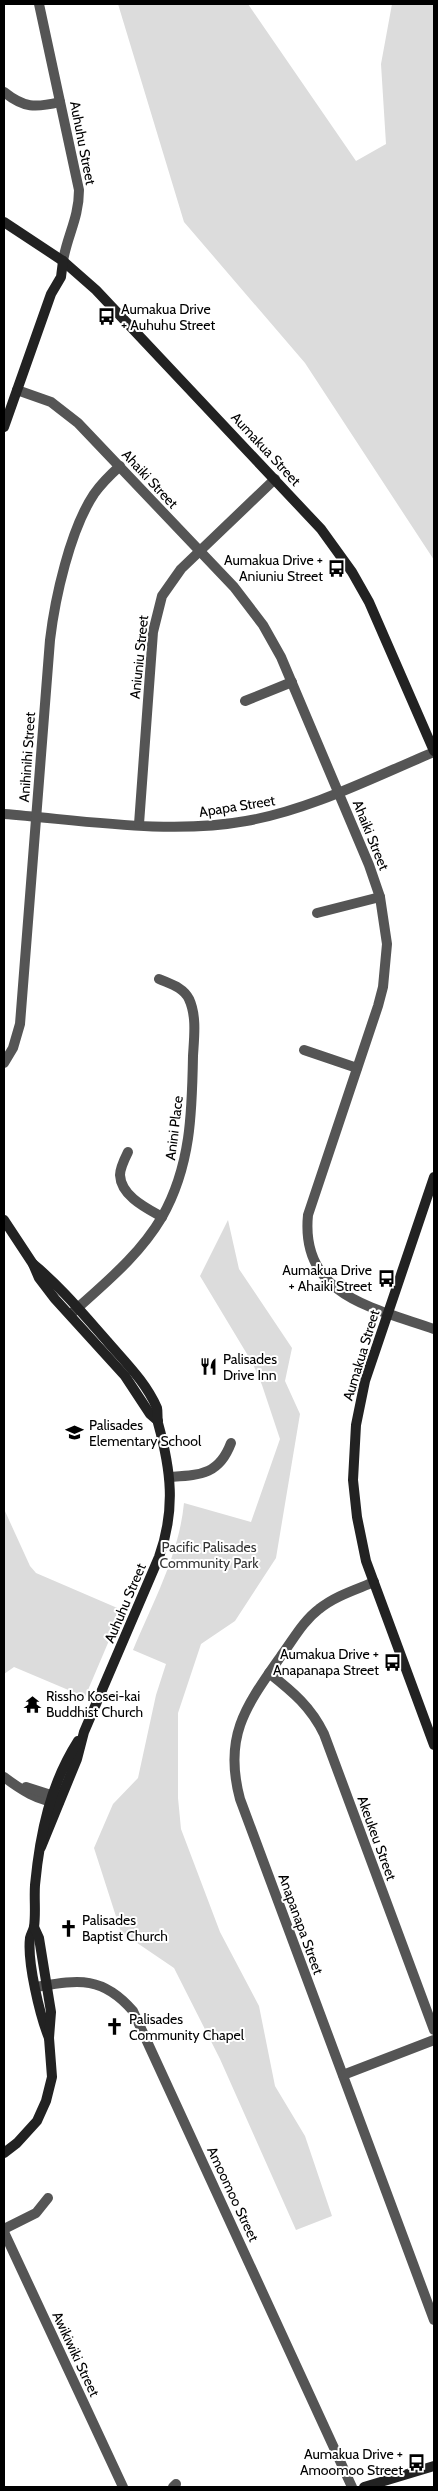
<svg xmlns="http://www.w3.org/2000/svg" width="438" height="2491" viewBox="0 0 438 2491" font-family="Cabin,sans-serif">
<rect width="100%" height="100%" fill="#fff"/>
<!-- green -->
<g fill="#dcdcdc">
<polygon points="118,4 248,4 356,161 386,144 381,64 392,4 434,4 434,560 305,363 184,222"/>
<path d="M 228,1220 L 239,1269 L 292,1348 L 285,1381 L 300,1414 L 276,1558 L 235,1621 L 201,1644 L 178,1713 L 178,1798 L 181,1829 L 220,1932 L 259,2006 L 275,2086 L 305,2136 L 332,2216 L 296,2230 L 220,2059 L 174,1968 L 121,1932 L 94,1848 L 113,1804 L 138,1778 L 156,1695 L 166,1664 L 133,1650 C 153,1602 179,1555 184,1503 L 251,1522 L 280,1439 L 262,1385 L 253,1364 L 200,1276 Z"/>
<polygon points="4,1509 30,1566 36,1573 122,1610 85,1697 14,1667 4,1674"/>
</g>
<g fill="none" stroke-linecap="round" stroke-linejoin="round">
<!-- street -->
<g stroke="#555" stroke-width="10">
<path d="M 39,4 L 79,190 C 79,218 67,236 63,261"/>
<path d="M 4,92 C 24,108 35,108 60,102"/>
<path d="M 17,390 L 51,402 L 78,423 L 234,587 L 263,625 L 281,657 L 369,865 L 380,897 L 387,944 L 383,987 L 378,1006 L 308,1215 C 300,1296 374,1308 434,1329"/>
<polyline points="245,701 292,682"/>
<path d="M 4,814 C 81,820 170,835 246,821 C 310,810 374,777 434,752"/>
<polyline points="139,824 153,632 162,596 181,569 275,479"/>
<polyline points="317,913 380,897"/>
<polyline points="304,1050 357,1068"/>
<path d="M 4,1063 L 13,1048 L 20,1024 L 50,640 C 55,598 70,530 94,494 C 101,484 110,475 120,466"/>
<path d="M 128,1152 C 125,1158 120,1168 120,1175 C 121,1196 146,1208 162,1217"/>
<path d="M 72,1313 C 105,1283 139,1256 162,1217 C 191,1166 192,1112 193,1056 C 194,1038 197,1016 189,999 C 183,987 170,984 159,979"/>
<path d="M 170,1477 C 200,1475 219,1475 231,1443"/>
<path d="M 374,1582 C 355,1590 335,1596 319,1609 C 303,1621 293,1640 281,1656 C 246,1706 223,1736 240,1799 L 434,2320"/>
<path d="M 269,1673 C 293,1692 311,1707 324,1734 L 434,2030"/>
<path d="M 4,1777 C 20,1789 39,1802 59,1802"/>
<polyline points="26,1787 51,1795 58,1801"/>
<path d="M 36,1987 C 78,1980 102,1975 133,2011 L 352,2487"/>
<polyline points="343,2075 434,2040"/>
<polyline points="4,2229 36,2213 48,2198"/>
<polyline points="4,2232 123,2487"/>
<polyline points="173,2487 176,2484"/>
</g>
<!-- secondary -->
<g stroke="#222" stroke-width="10">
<polyline points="4,222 63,261 96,290 321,529 352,572 369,602 434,751"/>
<polyline points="4,427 51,294 61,277 63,261"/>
<polyline points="434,1177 365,1381 356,1425 353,1480 357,1517 366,1561 434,1745"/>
<polyline points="4,1220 33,1264 39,1278 55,1299 125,1376 150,1414 158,1421"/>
<path d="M 33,1264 C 60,1286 83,1314 107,1341 C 124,1361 146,1382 157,1408 C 158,1412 157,1418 158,1423 C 171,1470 176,1509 159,1557 L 84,1732 L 77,1759 L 41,1847"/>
<path d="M 49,2038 C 40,2016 27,1962 30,1938 C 31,1934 33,1931 34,1927 C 36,1913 34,1899 35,1885 C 40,1833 50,1785 78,1741"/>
<polyline points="4,2153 17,2143 37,2121 46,2101 52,2077 49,2038 51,2012 39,1938 34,1927"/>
<polyline points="364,2487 434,2466"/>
</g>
</g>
<!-- icons -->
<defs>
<symbol id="bus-bare" viewBox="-9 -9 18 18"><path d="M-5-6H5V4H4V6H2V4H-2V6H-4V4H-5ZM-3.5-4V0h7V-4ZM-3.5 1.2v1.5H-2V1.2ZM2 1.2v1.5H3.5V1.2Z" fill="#000" stroke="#fff" stroke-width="2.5" paint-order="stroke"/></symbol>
<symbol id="restaurant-bare" viewBox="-9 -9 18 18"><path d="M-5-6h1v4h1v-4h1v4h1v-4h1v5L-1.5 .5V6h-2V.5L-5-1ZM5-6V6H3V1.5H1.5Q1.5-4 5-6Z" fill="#000" stroke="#fff" stroke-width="2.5" paint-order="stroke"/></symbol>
<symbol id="school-bare" viewBox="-9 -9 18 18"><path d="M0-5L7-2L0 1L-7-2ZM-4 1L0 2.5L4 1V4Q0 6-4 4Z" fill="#000" stroke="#fff" stroke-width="2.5" paint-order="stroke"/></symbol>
<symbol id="temple-bare" viewBox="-9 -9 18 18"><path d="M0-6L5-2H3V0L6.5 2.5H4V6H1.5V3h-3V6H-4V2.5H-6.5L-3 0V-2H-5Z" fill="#000" stroke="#fff" stroke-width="2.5" paint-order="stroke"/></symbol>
<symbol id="church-bare" viewBox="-9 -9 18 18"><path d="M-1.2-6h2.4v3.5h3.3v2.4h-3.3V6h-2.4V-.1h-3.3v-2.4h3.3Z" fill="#000" stroke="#fff" stroke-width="2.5" paint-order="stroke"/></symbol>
</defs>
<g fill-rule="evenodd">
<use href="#bus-bare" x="94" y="304" width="25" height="25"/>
<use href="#bus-bare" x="324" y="556" width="25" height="25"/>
<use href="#bus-bare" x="374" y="1266" width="25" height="25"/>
<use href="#restaurant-bare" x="196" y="1354" width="25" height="25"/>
<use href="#school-bare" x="62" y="1420" width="25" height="25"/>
<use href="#bus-bare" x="380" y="1650" width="25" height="25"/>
<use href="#temple-bare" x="20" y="1692" width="25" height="25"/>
<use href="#church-bare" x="56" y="1916" width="25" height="25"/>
<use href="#church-bare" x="102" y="2014" width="25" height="25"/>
<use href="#bus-bare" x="404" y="2450" width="25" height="25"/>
</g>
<g text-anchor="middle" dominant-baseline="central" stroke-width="4" stroke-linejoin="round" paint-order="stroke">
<!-- street labels -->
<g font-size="14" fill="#000" stroke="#fff">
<text transform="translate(83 143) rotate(79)">Auhuhu Street</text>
<text transform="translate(266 449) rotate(47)">Aumakua Street</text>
<text transform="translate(150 479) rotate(47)">Ahaiki Street</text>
<text transform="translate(139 657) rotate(-84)">Aniuniu Street</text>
<text transform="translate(27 757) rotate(-86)">Anihinihi Street</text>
<text transform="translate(237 806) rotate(-9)">Apapa Street</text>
<text transform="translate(371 835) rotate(68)">Ahaiki Street</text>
<text transform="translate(174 1128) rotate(-83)">Anini Place</text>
<text transform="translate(361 1355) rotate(-73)">Aumakua Street</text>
<text transform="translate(125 1603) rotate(-67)">Auhuhu Street</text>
<text transform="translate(377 1838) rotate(70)">Akeukeu Street</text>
<text transform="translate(301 1924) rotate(70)">Anapanapa Street</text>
<text transform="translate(233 2194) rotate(65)">Amoomoo Street</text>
<text transform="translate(76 2354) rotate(65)">Awikiwiki Street</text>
</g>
<!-- poi labels -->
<g font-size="14" fill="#000" stroke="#fff" text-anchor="start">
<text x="121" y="309">Aumakua Drive<tspan x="121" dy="16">+ Auhuhu Street</tspan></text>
<text x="323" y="560" text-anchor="end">Aumakua Drive +<tspan x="323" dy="16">Aniuniu Street</tspan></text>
<text x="372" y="1270" text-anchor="end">Aumakua Drive<tspan x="372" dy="16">+ Ahaiki Street</tspan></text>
<text x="223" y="1359">Palisades<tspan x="223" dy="16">Drive Inn</tspan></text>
<text x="89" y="1425">Palisades<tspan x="89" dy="16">Elementary School</tspan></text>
<text x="379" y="1654" text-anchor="end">Aumakua Drive +<tspan x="379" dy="16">Anapanapa Street</tspan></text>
<text x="46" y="1696">Rissho Kosei-kai<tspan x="46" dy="16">Buddhist Church</tspan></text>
<text x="82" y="1920">Palisades<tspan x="82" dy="16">Baptist Church</tspan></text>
<text x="129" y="2019">Palisades<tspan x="129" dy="16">Community Chapel</tspan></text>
<text x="403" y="2454" text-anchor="end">Aumakua Drive +<tspan x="403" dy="16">Amoomoo Street</tspan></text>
</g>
<!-- park labels -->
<g font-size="14" fill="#333" stroke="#fff">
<text x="209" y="1547">Pacific Palisades<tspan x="209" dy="16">Community Park</tspan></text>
</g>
</g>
<!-- border -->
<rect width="438" height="2491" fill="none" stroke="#000000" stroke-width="10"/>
</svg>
